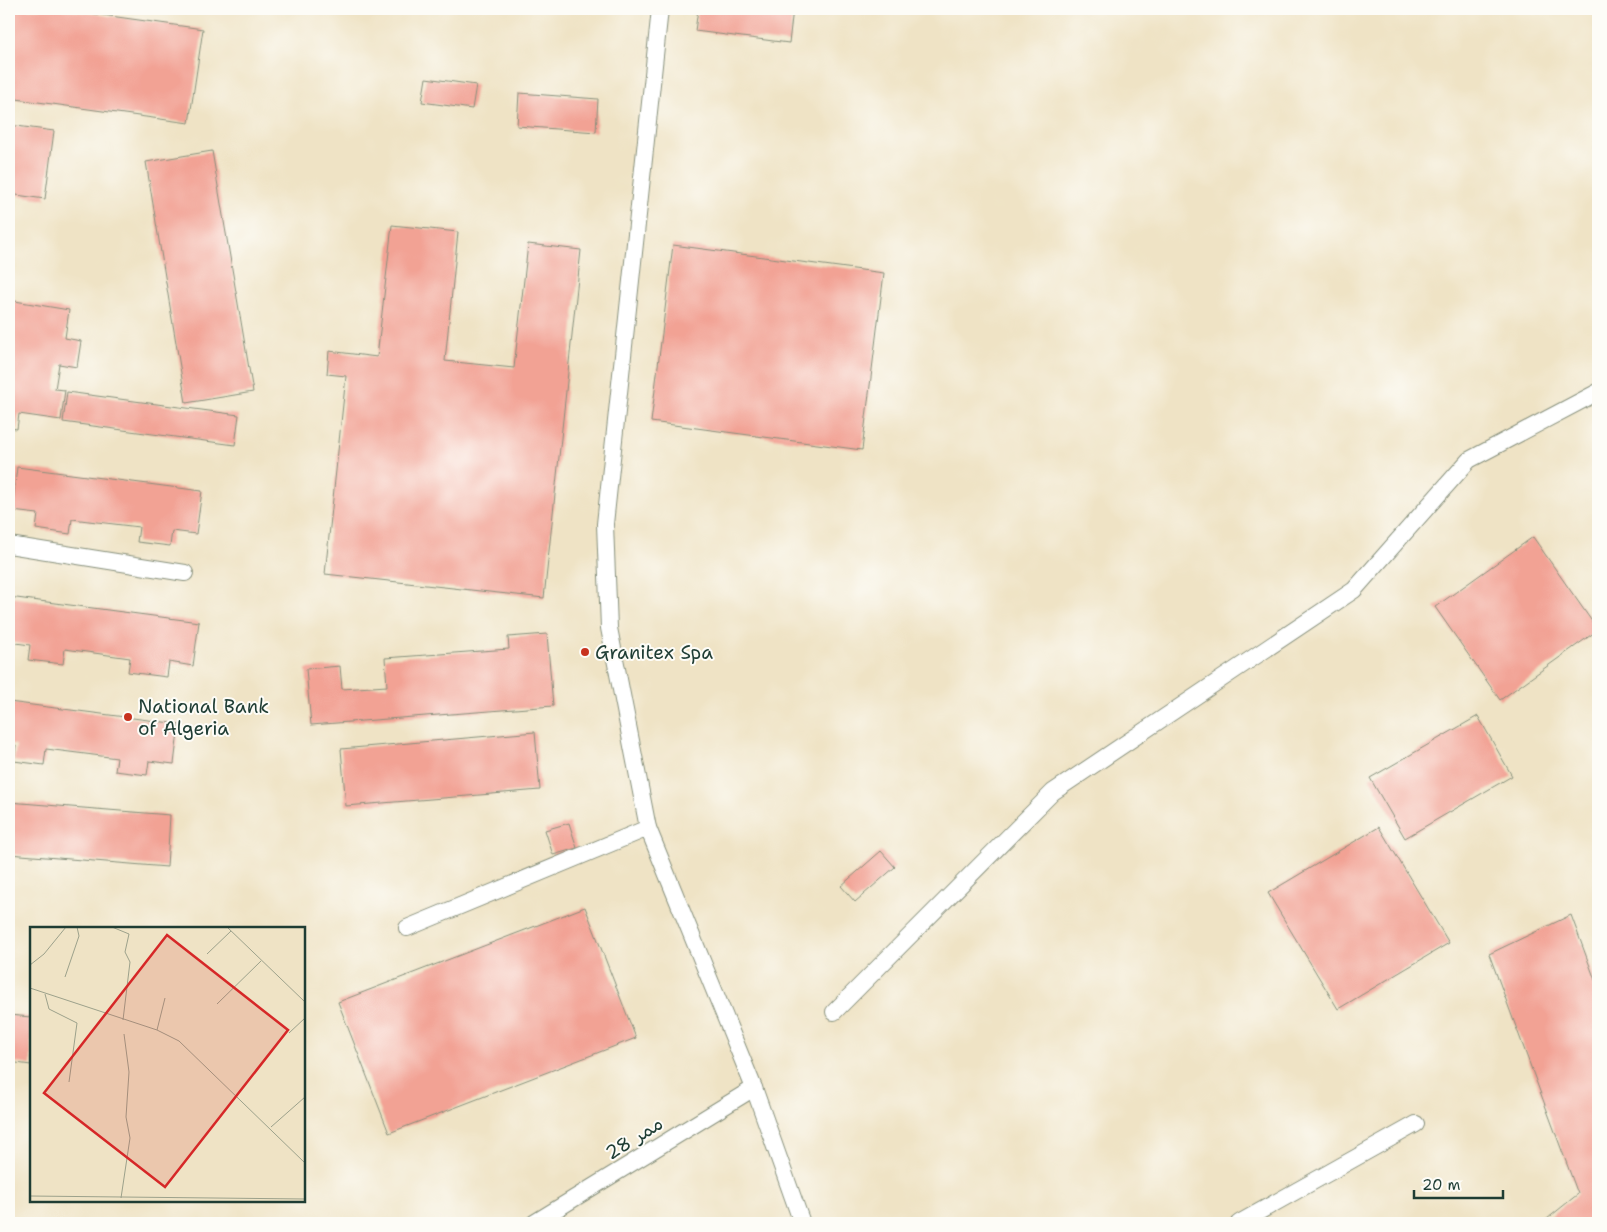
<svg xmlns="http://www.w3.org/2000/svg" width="1607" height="1232" viewBox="0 0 1607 1232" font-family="'Shantell Sans','Playpen Sans Arabic',sans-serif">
<rect width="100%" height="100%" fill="#fdfcf7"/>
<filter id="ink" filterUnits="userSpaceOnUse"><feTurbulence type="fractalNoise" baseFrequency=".02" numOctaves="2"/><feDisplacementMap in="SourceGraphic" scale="10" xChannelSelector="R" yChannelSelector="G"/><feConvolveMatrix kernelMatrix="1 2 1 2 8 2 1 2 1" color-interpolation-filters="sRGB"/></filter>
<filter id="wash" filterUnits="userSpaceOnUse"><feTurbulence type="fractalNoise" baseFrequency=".0096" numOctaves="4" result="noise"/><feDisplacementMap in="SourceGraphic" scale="20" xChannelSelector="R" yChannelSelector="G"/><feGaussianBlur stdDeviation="1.12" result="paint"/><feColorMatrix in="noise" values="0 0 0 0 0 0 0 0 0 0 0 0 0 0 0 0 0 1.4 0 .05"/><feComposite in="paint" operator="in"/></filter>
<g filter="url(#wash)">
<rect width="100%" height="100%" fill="#efe3c5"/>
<g id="blocks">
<!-- building -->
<g fill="#f2a294">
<polygon points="9,9 60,9 203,29 189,123 9,98"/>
<polygon points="698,9 793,9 789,43 695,31"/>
<polygon points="426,78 476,85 472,109 422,102"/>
<polygon points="519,93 598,99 596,132 517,126"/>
<polygon points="9,125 54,131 45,199 9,194"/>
<polygon points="212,151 253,392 186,403 146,162"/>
<polygon points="392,225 458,232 445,361 514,368 528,244 581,250 544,598 325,574 346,376 327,374 329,351 377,357"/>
<polygon points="673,245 884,273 862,450 651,422"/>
<polygon points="9,300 69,310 65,338 81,341 77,367 59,364 55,389 65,390 61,420 19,414 17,429 9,428"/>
<polygon points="67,392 239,415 235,445 63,422"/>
<polygon points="17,467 202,491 196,534 172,531 170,546 137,542 139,527 72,519 70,534 36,529 38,514 12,511"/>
<polygon points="1533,537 1598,630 1500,700 1435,607"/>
<polygon points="9,597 199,622 193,666 169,662 167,677 128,672 130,658 65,649 63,664 28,660 30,645 9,642"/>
<polygon points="547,634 553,706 311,725 306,669 340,666 342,689 387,686 385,658 509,649 508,637"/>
<polygon points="9,702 179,724 174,764 149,761 147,775 115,771 117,758 46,749 44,765 14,761 16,745 9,744"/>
<polygon points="1478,716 1512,776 1405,838 1370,778"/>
<polygon points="535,732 540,790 346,806 341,749"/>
<polygon points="9,802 170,815 167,867 9,854"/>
<polygon points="569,823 577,848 553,855 545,830"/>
<polygon points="1379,827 1449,943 1338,1009 1268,893"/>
<polygon points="881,851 895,867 855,902 841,886"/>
<polygon points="585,907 636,1038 389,1133 338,1002"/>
<polygon points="1571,915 1598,988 1598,1223 1542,1223 1578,1194 1489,954"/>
<polygon points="9,1015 31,1017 31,1065 9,1062"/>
</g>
</g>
</g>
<g filter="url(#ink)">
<use href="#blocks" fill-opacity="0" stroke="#87907c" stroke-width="1"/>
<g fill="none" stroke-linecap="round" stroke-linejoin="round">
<defs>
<g id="service">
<polyline points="660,9 605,524 609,628 648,828 754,1088 802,1223"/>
<polyline points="9,545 185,573"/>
<polyline points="407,928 648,828"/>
<polyline points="834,1012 1053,792 1354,590 1469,460 1598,392"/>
<polyline points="534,1223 754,1088"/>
<polyline points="1239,1223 1416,1124"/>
</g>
</defs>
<!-- service casing -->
<use href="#service" stroke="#87907c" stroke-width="18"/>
<!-- service -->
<use href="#service" stroke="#fff" stroke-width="16"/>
</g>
</g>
<!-- markers -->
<g fill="#c8321e" stroke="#fdfcf7" stroke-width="2">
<circle cx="585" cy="652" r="5"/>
<circle cx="128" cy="717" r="5"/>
</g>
<g text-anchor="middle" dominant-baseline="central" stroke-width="4" stroke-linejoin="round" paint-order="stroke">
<!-- poi labels -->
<g font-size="19" fill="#1f3d34" stroke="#fdfcf7" text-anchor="start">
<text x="595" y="652">Granitex Spa</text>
<text x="138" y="706">National Bank<tspan x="138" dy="22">of Algeria</tspan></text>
</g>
<!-- street labels -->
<g font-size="19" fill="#1f3d34" stroke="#fdfcf7">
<text transform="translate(634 1138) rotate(-32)">ممر 28</text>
</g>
</g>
<!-- overview -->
<g transform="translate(30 927)">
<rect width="275" height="275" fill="#efe3c5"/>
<path fill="none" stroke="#9ca18b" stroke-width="1" d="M 82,0 L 99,7 L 95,25 L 100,35 L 93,93M 197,0 L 275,75M 177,27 L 201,4M 0,38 L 14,27 L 36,0M 35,50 L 49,9 L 47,0M 0,61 L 127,103 L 149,114 L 275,236M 15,67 L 19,82 L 47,96 L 39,155M 187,77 L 231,34M 127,103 L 135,71M 259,106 L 275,91M 241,200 L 275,170M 0,269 L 275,272M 91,271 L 100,211 L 96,190 L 99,145 L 94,107"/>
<path fill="#d62828" fill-opacity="0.15" stroke="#d62828" stroke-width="2.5" d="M 137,8 L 258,103 L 135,260 L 14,166 Z"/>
<rect width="275" height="275" fill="none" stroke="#1f3d34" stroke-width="2.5"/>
</g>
<!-- margin -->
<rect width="1607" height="1232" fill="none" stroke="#fdfcf7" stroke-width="30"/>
<!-- scale -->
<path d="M1414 1190v8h89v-8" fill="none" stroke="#1f3d34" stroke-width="2.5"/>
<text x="1422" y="1190" font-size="15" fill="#1f3d34" stroke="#fdfcf7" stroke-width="4" paint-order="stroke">20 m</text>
</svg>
